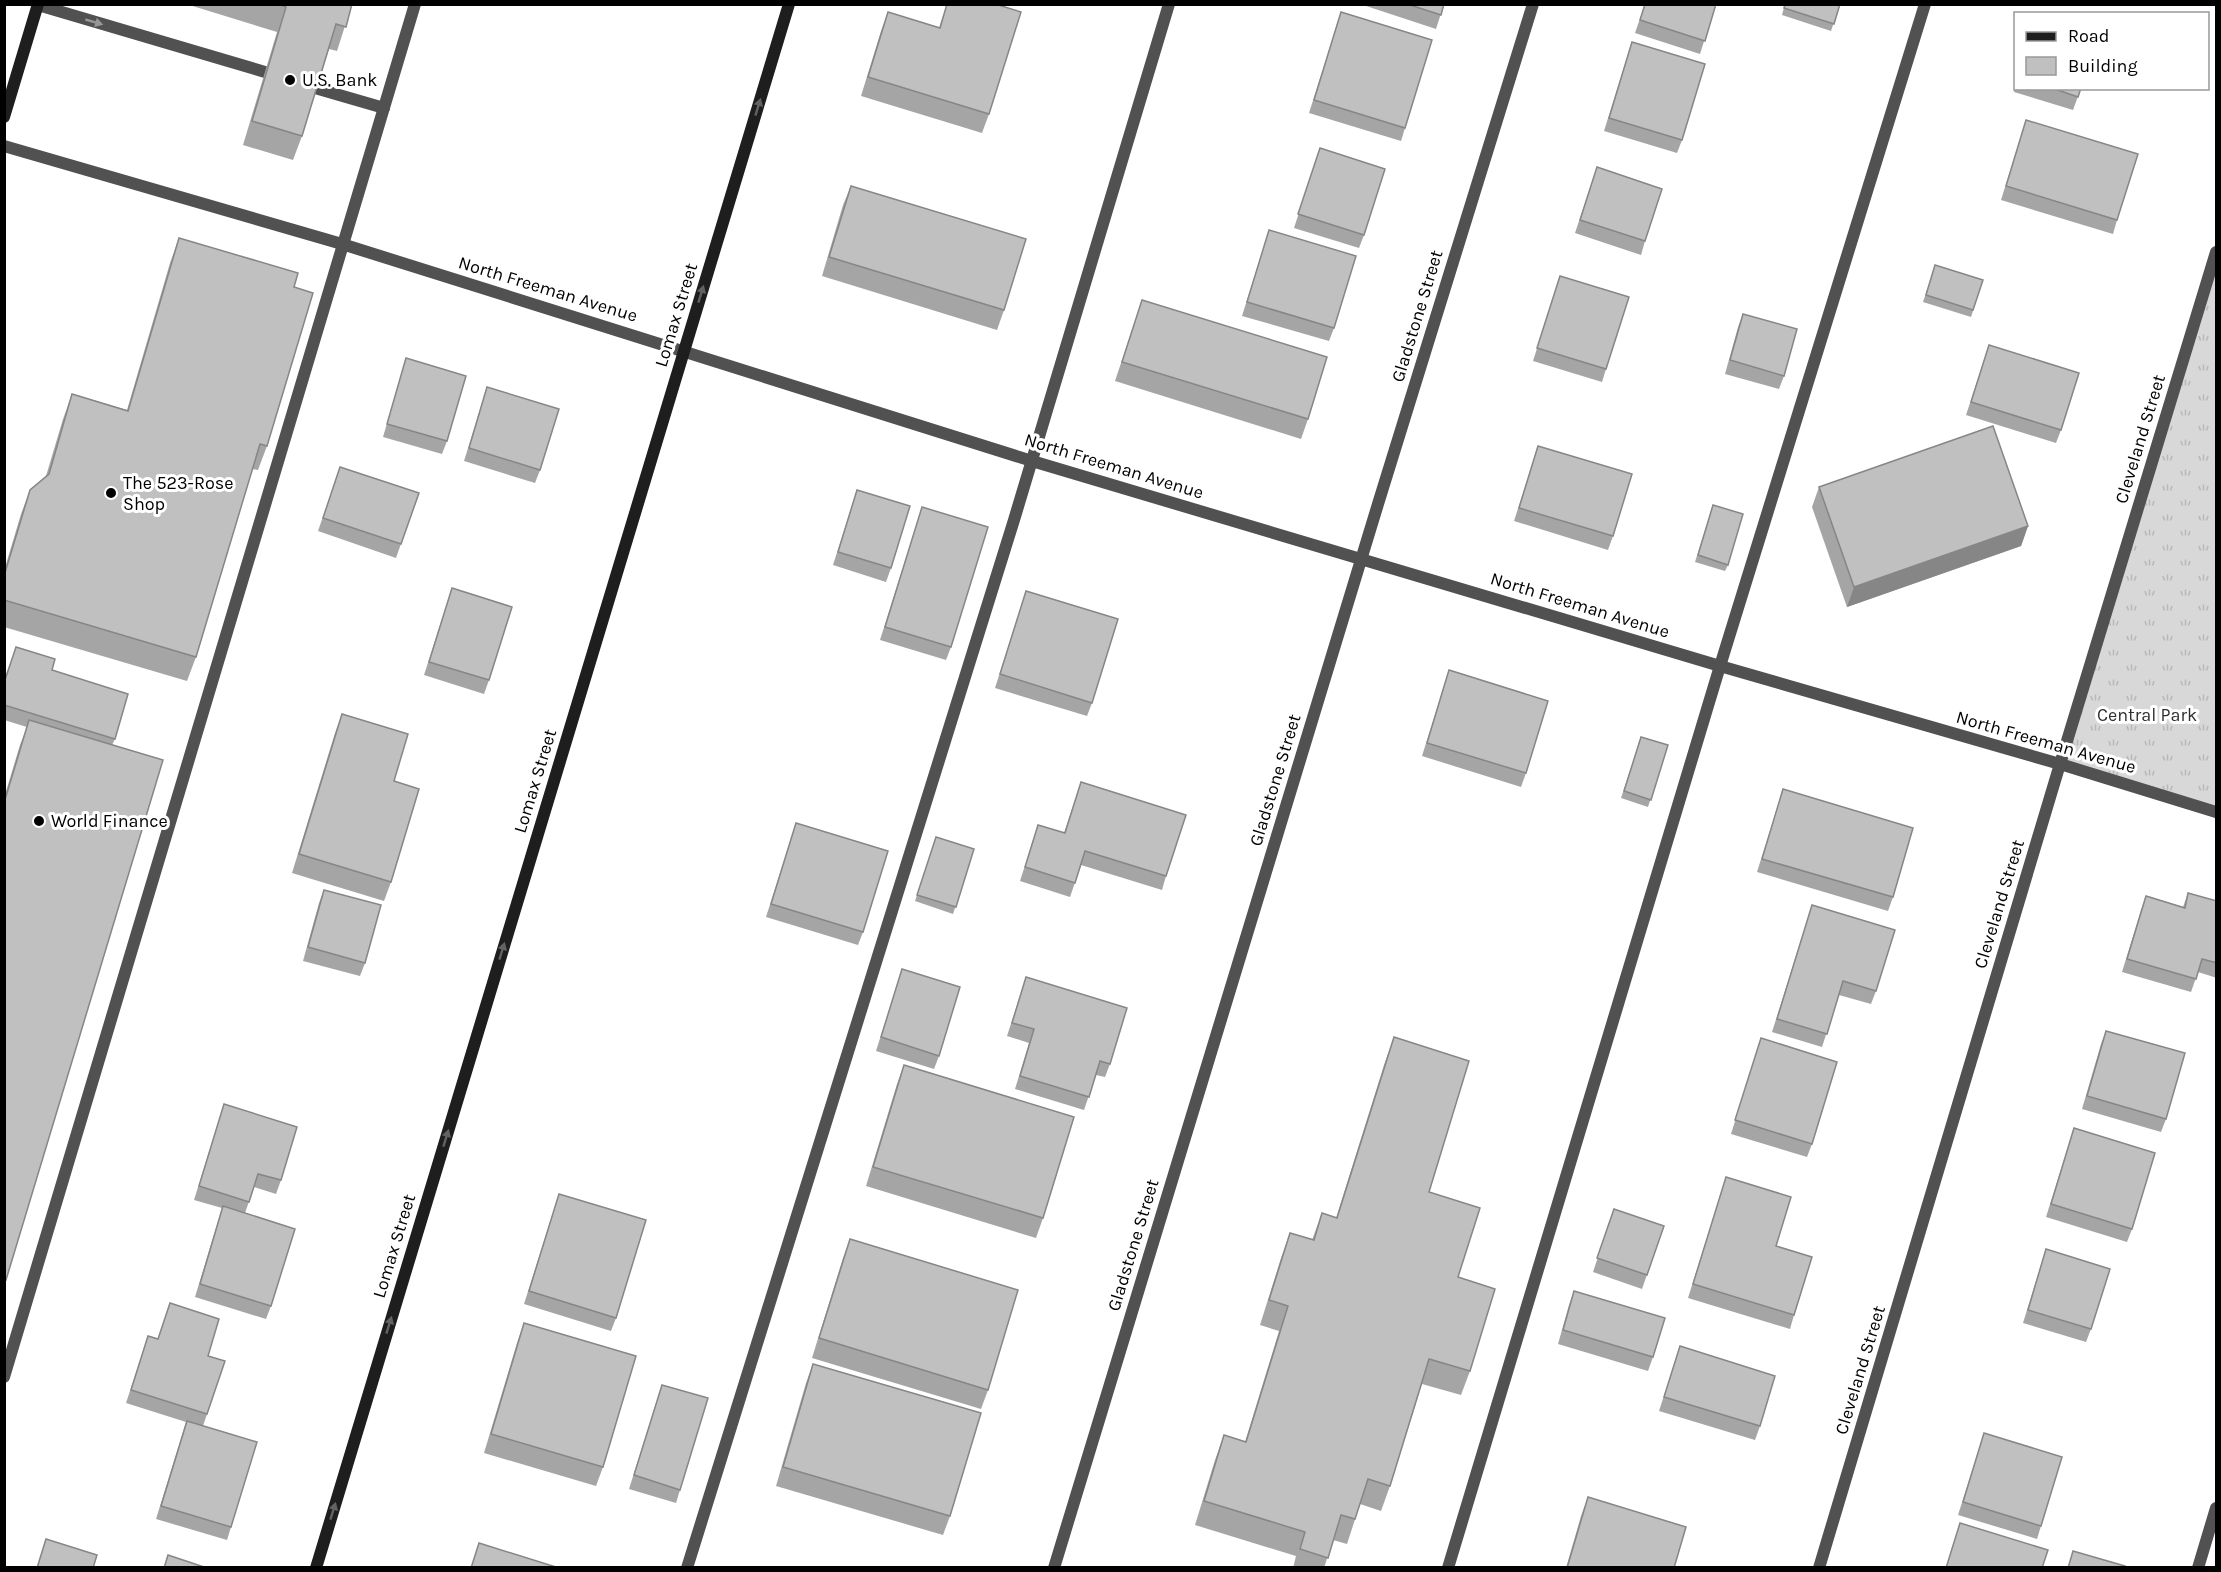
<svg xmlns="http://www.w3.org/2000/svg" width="2221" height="1572" viewBox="0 0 2221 1572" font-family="Karla,sans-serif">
<defs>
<pattern id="grass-tufts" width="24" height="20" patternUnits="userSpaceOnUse" patternTransform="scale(1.5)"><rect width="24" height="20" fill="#d8d8d8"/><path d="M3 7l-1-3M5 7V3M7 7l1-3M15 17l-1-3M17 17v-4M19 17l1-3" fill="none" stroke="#b8b8b8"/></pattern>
</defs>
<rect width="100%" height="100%" fill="#fff"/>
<!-- grass -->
<polygon fill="url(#grass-tufts)" points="2216,252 2216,811 2060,764"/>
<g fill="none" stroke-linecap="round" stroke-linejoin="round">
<!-- lane -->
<g stroke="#515151" stroke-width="12">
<polyline points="38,5 265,72"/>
<polyline points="315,88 384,108"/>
<polyline points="4,1377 415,4"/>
<polyline points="687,1568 1014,520 1169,4"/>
<polyline points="1448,1568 1720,666 1925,4"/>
<polyline points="2198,1568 2216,1508"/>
</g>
<!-- street -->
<g stroke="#515151" stroke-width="12">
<polyline points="4,146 342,244 1032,461 1720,666 2060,764 2216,812"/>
<polyline points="1054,1568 1378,504 1533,4"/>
<polyline points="1819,1568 2060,764 2216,252"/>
</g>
<!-- secondary -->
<g stroke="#1e1e1e" stroke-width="12">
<polyline points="4,117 38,4"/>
<polyline points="316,1568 789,4"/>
</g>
</g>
<!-- wall -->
<g fill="#a5a5a5">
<polygon points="186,4 352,4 337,51 329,49 302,136 293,160 243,145 277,32"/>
<polygon points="947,4 995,4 989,114 982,133 861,96 881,31 888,12 939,28"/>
<polygon points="1360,4 1444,4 1436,29"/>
<polygon points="1645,4 1716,4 1700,54 1635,33"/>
<polygon points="1785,4 1840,4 1831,31 1782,15"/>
<polygon points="1341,12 1405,128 1401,141 1309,113"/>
<polygon points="1632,42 1682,140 1677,153 1604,131"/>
<polygon points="2016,85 2016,88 2081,88 2073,110 2014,92"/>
<polygon points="2026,120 2117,220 2113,234 2001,200"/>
<polygon points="1320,148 1364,235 1359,248 1294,228"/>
<polygon points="1597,167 1645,241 1641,255 1575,233"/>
<polygon points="851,186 1004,310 997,330 822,276 843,205"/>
<polygon points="1269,230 1334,328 1329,341 1242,316"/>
<polygon points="179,238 294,287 267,446 258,470 252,469 196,657 187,681 4,627 4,571 21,514 30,490 46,476 63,419 72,394 127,410 170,263"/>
<polygon points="1935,265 1983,280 1971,317 1923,302"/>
<polygon points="1560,276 1606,369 1602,382 1533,361"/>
<polygon points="1142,300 1308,419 1301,439 1115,381"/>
<polygon points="1743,314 1784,376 1779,389 1725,374 1738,327"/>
<polygon points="1989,345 2061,430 2056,443 1966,415"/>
<polygon points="406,358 447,441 442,454 383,437 402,372"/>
<polygon points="487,387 540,470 535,483 464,461"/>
<polygon points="1538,446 1613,536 1608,550 1514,521"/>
<polygon points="340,467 419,493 396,558 318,531"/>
<polygon points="1819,487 2028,526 2021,546 1847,607 1812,507"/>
<polygon points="857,490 891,568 886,582 833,565"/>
<polygon points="922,507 951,647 946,660 880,640"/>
<polygon points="1711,511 1728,565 1725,571 1695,562"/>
<polygon points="452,588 489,680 484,694 424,675"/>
<polygon points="1026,591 1092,703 1087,716 995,688"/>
<polygon points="16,647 52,670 115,739 112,745 163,760 4,1283 4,798 20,745 27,727 4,720 4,680"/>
<polygon points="1449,670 1526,773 1521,787 1422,756"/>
<polygon points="342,714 394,781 391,882 384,901 292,873 335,733"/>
<polygon points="1641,737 1668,745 1648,807 1621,798"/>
<polygon points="1081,782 1166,876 1162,890 1081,865 1070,897 1020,881 1038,825 1064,833"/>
<polygon points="1783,789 1893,897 1888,911 1757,872"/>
<polygon points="796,823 863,932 858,945 766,917"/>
<polygon points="936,837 974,849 953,914 915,901"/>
<polygon points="324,890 365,963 360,976 303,961 319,903"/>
<polygon points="2188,893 2217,901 2217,978 2198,972 2191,992 2122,972 2141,910 2146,896 2183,907"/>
<polygon points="1812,905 1876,991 1871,1004 1839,995 1822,1047 1772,1032"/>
<polygon points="902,969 939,1056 934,1069 876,1051"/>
<polygon points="1026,977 1110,1064 1105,1077 1096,1075 1084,1110 1015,1089 1029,1043 1007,1036"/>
<polygon points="2106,1031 2166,1119 2161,1132 2082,1109 2101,1044"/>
<polygon points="1394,1037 1429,1192 1458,1277 1470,1371 1461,1395 1422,1384 1390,1486 1381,1511 1360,1504 1347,1544 1333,1540 1324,1568 1293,1568 1296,1556 1195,1525 1215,1460 1224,1435 1245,1442 1279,1331 1260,1325 1281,1258 1290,1233 1312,1240 1322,1213 1336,1218 1385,1062"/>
<polygon points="1761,1038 1812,1144 1807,1157 1731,1134"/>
<polygon points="904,1065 1043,1218 1036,1238 866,1186 897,1084"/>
<polygon points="224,1104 281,1180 276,1194 254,1187 245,1213 271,1306 266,1319 195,1297 222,1208 194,1200"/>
<polygon points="2074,1128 2132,1229 2127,1242 2046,1217"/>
<polygon points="1726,1177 1776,1246 1794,1315 1790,1329 1688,1298"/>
<polygon points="559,1194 616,1318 611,1331 524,1304"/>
<polygon points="1614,1209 1664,1226 1642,1289 1593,1272"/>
<polygon points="850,1239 988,1390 981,1409 812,1358 843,1258"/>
<polygon points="2046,1249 2091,1329 2086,1342 2023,1323"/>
<polygon points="1574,1291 1653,1357 1648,1371 1558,1344 1569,1305"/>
<polygon points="524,1323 603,1467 596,1486 484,1453 517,1343"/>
<polygon points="148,1336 208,1356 207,1414 203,1426 231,1527 227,1540 156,1519 186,1422 126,1403"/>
<polygon points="1680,1346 1760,1426 1755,1440 1659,1411"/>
<polygon points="813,1364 950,1516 943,1535 776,1486 806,1383"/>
<polygon points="662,1385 680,1490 676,1503 629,1489"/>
<polygon points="1984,1433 2041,1526 2037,1539 1958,1515"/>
<polygon points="1588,1497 1674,1568 1566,1568 1581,1516"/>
</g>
<!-- shaded-wall -->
<polygon fill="#868686" points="2028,526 2021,546 1847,607 1854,587"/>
<!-- building -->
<g fill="#c0c0c0" stroke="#868686" stroke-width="1.5">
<polygon points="277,4 352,4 346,27 336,24 302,136 252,121 286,7"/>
<polygon points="947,4 995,4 1021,12 989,114 868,77 888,12 940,28"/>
<polygon points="1407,4 1444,4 1441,15"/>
<polygon points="1645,4 1716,4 1705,41 1640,20"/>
<polygon points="1785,4 1840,4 1834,24 1784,8"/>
<polygon points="1341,12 1432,40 1405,128 1314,100"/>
<polygon points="1632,42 1705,64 1682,140 1609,118"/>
<polygon points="2052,88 2081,88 2078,97"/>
<polygon points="2026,120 2138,154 2117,220 2006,186"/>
<polygon points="1320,148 1385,169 1364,235 1298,214"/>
<polygon points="1597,167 1662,189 1645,241 1580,220"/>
<polygon points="851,186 1026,239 1004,310 829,257"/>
<polygon points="1269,230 1356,256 1334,328 1247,302"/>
<polygon points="179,238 298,273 294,287 313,293 267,446 260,444 196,657 4,600 4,576 30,490 49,474 72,394 128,411"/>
<polygon points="1935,265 1983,280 1973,310 1926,295"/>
<polygon points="1560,276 1629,297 1606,369 1537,348"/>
<polygon points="1142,300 1327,357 1308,419 1122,362"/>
<polygon points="1743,314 1797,329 1784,376 1730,360"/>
<polygon points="1989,345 2079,373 2061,430 1971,402"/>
<polygon points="406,358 466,376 447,441 387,424"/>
<polygon points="487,387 559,409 540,470 469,448"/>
<polygon points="1993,426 2028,526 1854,587 1819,487"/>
<polygon points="1538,446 1632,474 1613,536 1519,508"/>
<polygon points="340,467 419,493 401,544 323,518"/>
<polygon points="857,490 910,506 891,568 838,552"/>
<polygon points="1713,505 1743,514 1728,565 1698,555"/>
<polygon points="922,507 988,527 951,647 885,627"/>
<polygon points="452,588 512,607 489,680 429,662"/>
<polygon points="1026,591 1118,619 1092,703 1000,674"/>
<polygon points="16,647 55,659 52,670 128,694 115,739 4,705 4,683"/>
<polygon points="1449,670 1548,701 1526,773 1427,743"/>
<polygon points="342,714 408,734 394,781 419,789 391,882 299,854"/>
<polygon points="29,720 163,760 6,1280 4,1279 4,803"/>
<polygon points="1641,737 1668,745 1651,800 1624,791"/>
<polygon points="1081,782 1186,815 1166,876 1085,851 1075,883 1025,867 1038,825 1065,833"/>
<polygon points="1783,789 1913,828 1893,897 1762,859"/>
<polygon points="796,823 888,851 863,932 771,904"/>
<polygon points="936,837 974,849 956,907 917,895"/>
<polygon points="324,890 381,905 365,963 308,947"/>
<polygon points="2188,893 2217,901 2217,963 2202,959 2196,979 2127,959 2146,896 2185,908"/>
<polygon points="1812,905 1895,930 1876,991 1843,981 1827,1034 1777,1019"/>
<polygon points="902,969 960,987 939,1056 881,1037"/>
<polygon points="1026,977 1127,1008 1110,1064 1100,1061 1089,1097 1020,1076 1034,1029 1012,1023"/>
<polygon points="2106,1031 2185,1053 2166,1119 2087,1096"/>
<polygon points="1394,1037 1469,1061 1429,1192 1480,1208 1458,1277 1495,1289 1470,1371 1429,1359 1390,1486 1368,1479 1355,1519 1341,1515 1328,1558 1300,1549 1305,1532 1204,1501 1224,1435 1246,1442 1288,1306 1269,1300 1290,1233 1314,1240 1322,1213 1337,1218"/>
<polygon points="1761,1038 1837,1062 1812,1144 1735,1120"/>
<polygon points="904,1065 1074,1117 1043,1218 873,1167"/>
<polygon points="224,1104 297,1127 281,1180 258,1174 249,1202 199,1186"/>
<polygon points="2074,1128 2155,1153 2132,1229 2051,1204"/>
<polygon points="1726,1177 1791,1197 1776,1246 1812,1257 1794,1315 1693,1284"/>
<polygon points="559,1194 646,1220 616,1318 529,1291"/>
<polygon points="223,1206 295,1229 271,1306 200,1284"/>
<polygon points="1614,1209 1664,1226 1647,1275 1597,1258"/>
<polygon points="850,1239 1018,1290 988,1390 819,1338"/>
<polygon points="2046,1249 2110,1269 2091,1329 2028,1310"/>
<polygon points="1574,1291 1665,1318 1653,1357 1563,1330"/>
<polygon points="170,1303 219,1319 208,1356 225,1361 207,1414 131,1390 148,1336 158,1339"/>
<polygon points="524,1323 636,1356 603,1467 491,1434"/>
<polygon points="1680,1346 1775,1376 1760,1426 1664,1397"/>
<polygon points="813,1364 981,1413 950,1516 783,1467"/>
<polygon points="662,1385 708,1398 680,1490 634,1475"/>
<polygon points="187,1421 257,1442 231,1527 161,1506"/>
<polygon points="1984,1433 2062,1457 2041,1526 1963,1502"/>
<polygon points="1588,1497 1686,1527 1674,1568 1567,1568"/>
<polygon points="1960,1523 2048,1550 2042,1568 1946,1568"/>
<polygon points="46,1539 97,1555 93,1568 37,1568"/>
<polygon points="479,1543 559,1568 471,1568"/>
<polygon points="2073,1551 2125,1566 2124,1568 2068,1568"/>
<polygon points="168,1555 207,1568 164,1568"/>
</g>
<!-- one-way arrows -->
<defs><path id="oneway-solid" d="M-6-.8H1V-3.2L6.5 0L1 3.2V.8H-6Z" transform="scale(1.5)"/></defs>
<use fill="#979797" href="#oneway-solid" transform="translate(94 22) rotate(16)"/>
<g fill="#626262">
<use href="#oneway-solid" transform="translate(758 107) rotate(-73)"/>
<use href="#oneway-solid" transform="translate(701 294) rotate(-73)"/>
<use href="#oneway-solid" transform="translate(502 951) rotate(-73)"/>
<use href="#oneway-solid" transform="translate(446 1138) rotate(-73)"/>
<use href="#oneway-solid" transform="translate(389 1325) rotate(-73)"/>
<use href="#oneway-solid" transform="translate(333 1511) rotate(-73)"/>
</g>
<!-- markers -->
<g fill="#000" stroke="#fff" stroke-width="2">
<circle cx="290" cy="80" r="6"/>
<circle cx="111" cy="493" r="6"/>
<circle cx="39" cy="821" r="6"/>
</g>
<g text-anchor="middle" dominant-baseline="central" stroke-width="6" stroke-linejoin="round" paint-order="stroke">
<!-- poi labels -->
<g font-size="18" fill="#000" stroke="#fff" text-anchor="start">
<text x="302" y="80">U.S. Bank</text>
<text x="123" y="483">The 523-Rose<tspan x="123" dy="21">Shop</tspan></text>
<text x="51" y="821">World Finance</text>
</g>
<!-- street labels -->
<g font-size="18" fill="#000" stroke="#fff">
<text transform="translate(548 289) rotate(17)">North Freeman Avenue</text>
<text transform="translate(676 315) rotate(-73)">Lomax Street</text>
<text transform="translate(1417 316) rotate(-73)">Gladstone Street</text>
<text transform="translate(2140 439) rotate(-73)">Cleveland Street</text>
<text transform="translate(1114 466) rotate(17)">North Freeman Avenue</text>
<text transform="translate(1580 605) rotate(17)">North Freeman Avenue</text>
<text transform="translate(2046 742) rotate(16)">North Freeman Avenue</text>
<text transform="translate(1275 780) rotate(-73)">Gladstone Street</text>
<text transform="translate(535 781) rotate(-73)">Lomax Street</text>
<text transform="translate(1999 904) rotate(-73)">Cleveland Street</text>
<text transform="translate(1133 1245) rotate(-73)">Gladstone Street</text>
<text transform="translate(394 1246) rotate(-73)">Lomax Street</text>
<text transform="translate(1860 1370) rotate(-73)">Cleveland Street</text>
</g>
<!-- park labels -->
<g font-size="18" fill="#2f2f2f" stroke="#fff">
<text x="2147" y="715">Central Park</text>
</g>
</g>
<!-- border -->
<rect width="2221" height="1572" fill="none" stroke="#000000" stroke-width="12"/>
<!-- legend -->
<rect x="2014" y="12" width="195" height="78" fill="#ffffff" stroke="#999999" stroke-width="1.5"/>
<rect x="2026" y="32" width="30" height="9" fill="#1e1e1e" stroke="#999999" stroke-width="1.5"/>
<text x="2068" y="42" font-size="18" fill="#000000">Road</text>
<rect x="2026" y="57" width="30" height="18" fill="#c0c0c0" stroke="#999999" stroke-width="1.5"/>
<text x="2068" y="72" font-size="18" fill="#000000">Building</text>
</svg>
